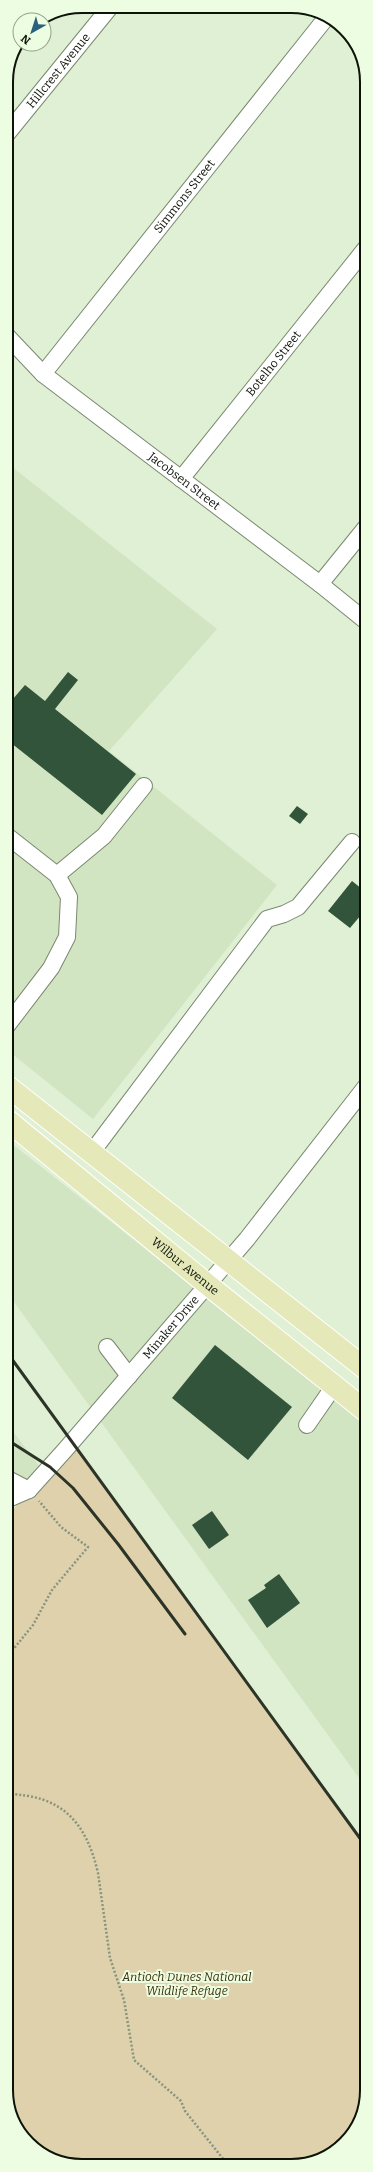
<svg xmlns="http://www.w3.org/2000/svg" width="373" height="2172" viewBox="0 0 373 2172" font-family="Bitter,serif">
<rect width="100%" height="100%" fill="#e0f0d4"/>
<!-- built -->
<g fill="#d2e5c3">
<polygon points="6,462 217,629 109,751 277,885 93,1119 6,1049"/>
<polygon points="6,1139 367,1424 367,1789 6,1291"/>
<polygon points="6,1422 43,1471 6,1514"/>
</g>
<!-- green -->
<polygon fill="#ded1ac" points="73,1443 367,1848 367,2090 348,2140 300,2165 67,2164 25,2140 7,2099 6,1517"/>
<!-- building -->
<g fill="#32543b">
<polygon points="68,672 78,680 55,709 136,774 102,815 6,739 6,707 25,685 45,701"/>
<polygon points="297,806 308,814 300,824 289,816"/>
<polygon points="352,881 367,893 367,908 350,928 328,911"/>
<polygon points="215,1345 292,1407 248,1460 172,1398"/>
<polygon points="212,1511 229,1535 209,1549 192,1525"/>
<polygon points="279,1574 300,1603 267,1628 248,1600 266,1588 264,1585"/>
</g>
<g fill="none" stroke-linecap="round" stroke-linejoin="round">
<defs>
<g id="minor">
<path id="s1" d="M 6,135 L 111,6"/>
<path id="s2" d="M 6,335 L 43,374 L 320,584 L 367,622"/>
<path id="s3" d="M 43,374 L 326,18"/>
<path id="s4" d="M 181,479 L 366,248"/>
<polyline points="320,584 367,526"/>
<polyline points="6,835 57,875 69,897 67,937 51,968 6,1027"/>
<polyline points="57,875 104,836 144,786"/>
<polyline points="92,1152 267,919 284,914 298,907 352,842"/>
<polyline points="107,1347 129,1376"/>
<polyline points="307,1425 334,1386"/>
<polyline points="6,1478 29,1490"/>
<path id="s5" d="M 6,1500 L 29,1490 L 65,1450 L 247,1239 L 367,1085"/>
</g>
<g id="major">
<polyline points="6,1085 367,1370"/>
<path id="s6" d="M 6,1119 L 208,1285 L 367,1412"/>
</g>
</defs>
<!-- minor casing -->
<use href="#minor" stroke="#7a8870" stroke-width="18"/>
<!-- major casing -->
<use href="#major" stroke="#fff" stroke-width="23"/>
<!-- path -->
<g stroke="#88947f" stroke-width="2.5" stroke-dasharray="2 2" stroke-linecap="butt">
<polyline points="7,1657 33,1625 52,1590 88,1547 61,1527 39,1501"/>
<path d="M 7,1794 C 61,1795 86,1821 98,1873 L 110,1958 L 124,2000 L 134,2060 L 181,2101 L 185,2111 L 228,2165"/>
</g>
<!-- minor -->
<use href="#minor" stroke="#fff" stroke-width="16"/>
<!-- major -->
<use href="#major" stroke="#e5e9b9" stroke-width="21"/>
<!-- rail -->
<g stroke="#2c3427" stroke-width="3">
<polyline points="6,1351 367,1848"/>
<polyline points="6,1439 50,1467 73,1488 118,1544 185,1634"/>
</g>
</g>
<g text-anchor="middle" dominant-baseline="central" stroke-width="4" stroke-linejoin="round" paint-order="stroke">
<!-- street labels -->
<g font-size="12" fill="#0d1309" stroke="#edfde1">
<text stroke="none"><textPath href="#s1" startOffset="83">Hillcrest Avenue</textPath></text>
<text stroke="none"><textPath href="#s3" startOffset="227">Simmons Street</textPath></text>
<text stroke="none"><textPath href="#s4" startOffset="148">Botelho Street</textPath></text>
<text stroke="none"><textPath href="#s2" startOffset="231">Jacobsen Street</textPath></text>
<text stroke="none"><textPath href="#s6" startOffset="232">Wilbur Avenue</textPath></text>
<text stroke="none"><textPath href="#s5" startOffset="241">Minaker Drive</textPath></text>
</g>
<!-- park labels -->
<g font-size="12" font-style="italic" fill="#3b300d" stroke="#edfde1">
<text x="187" y="1977">Antioch Dunes National<tspan x="187" dy="14">Wildlife Refuge</tspan></text>
</g>
</g>
<!-- crop -->
<path d="M0 0H373V2172H0ZM82 13H291A69 69 0 0 1 360 82V2090A69 69 0 0 1 291 2159H82A69 69 0 0 1 13 2090V82A69 69 0 0 1 82 13Z" fill="#edfde1" fill-rule="evenodd"/>
<path fill="none" stroke="#0d1309" stroke-width="2" d="M82 13H291A69 69 0 0 1 360 82V2090A69 69 0 0 1 291 2159H82A69 69 0 0 1 13 2090V82A69 69 0 0 1 82 13Z"/>
<!-- north arrow -->
<g transform="translate(32 32) rotate(219)"><circle r="19" fill="#edfde1" stroke="#939f8b"/>
<path d="M0-3L7 15L0 10L-7 15Z" fill="#2c617d"/>
<text y="-6" font-size="11" font-weight="bold" text-anchor="middle" fill="#0d1309">N</text>
</g>
</svg>
